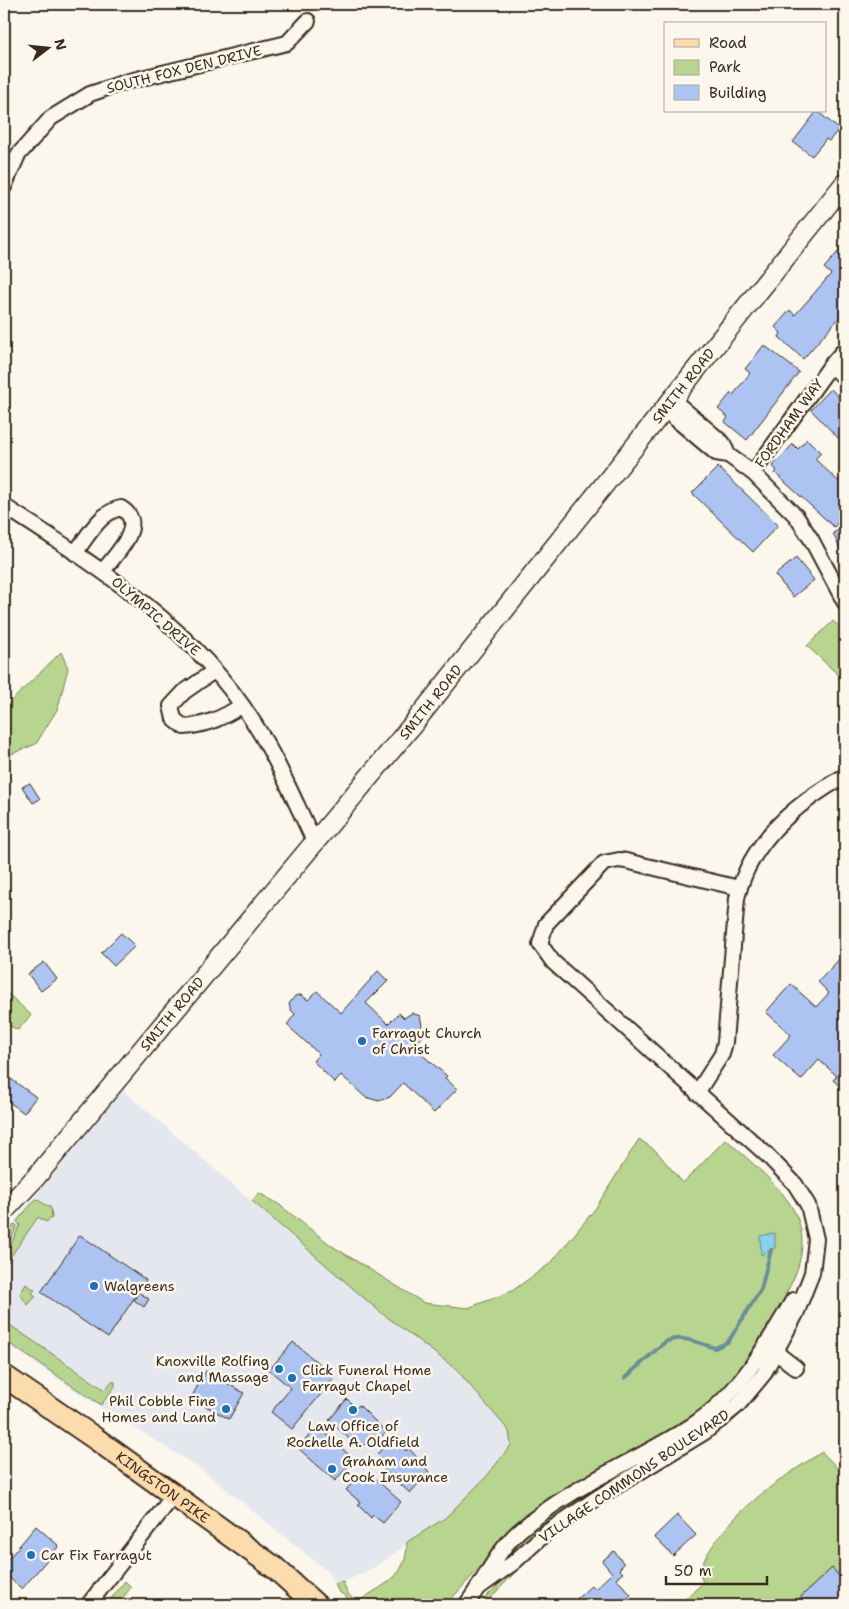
<svg xmlns="http://www.w3.org/2000/svg" width="849" height="1609" viewBox="0 0 849 1609" font-family="'Shantell Sans',sans-serif">
<rect width="100%" height="100%" fill="#fbf7ec"/>
<filter id="ink" filterUnits="userSpaceOnUse"><feTurbulence type="fractalNoise" baseFrequency=".02" numOctaves="2"/><feDisplacementMap in="SourceGraphic" scale="10" xChannelSelector="R" yChannelSelector="G"/><feConvolveMatrix kernelMatrix="1 2 1 2 8 2 1 2 1" color-interpolation-filters="sRGB"/></filter>
<g filter="url(#ink)">
<!-- built -->
<polygon fill="#e4e8ee" points="123,1090 379,1311 456,1369 509,1431 511,1444 487,1476 445,1518 373,1568 346,1581 335,1584 327,1571 201,1469 83,1396 4,1342 4,1234"/>
<!-- green -->
<g fill="#b7d58e" stroke="#798056">
<polygon points="833,621 845,632 845,681 807,646"/>
<polygon points="61,652 68,668 58,708 36,744 4,757 4,708"/>
<polygon points="4,990 31,1015 18,1030 4,1023"/>
<path d="M 639,1139 L 656,1151 L 683,1183 L 726,1139 C 777,1187 830,1219 785,1295 L 790,1298 C 764,1340 741,1375 704,1408 L 518,1525 L 446,1605 L 356,1605 L 338,1591 L 335,1584 L 343,1582 C 346,1592 349,1598 359,1601 C 385,1583 407,1578 407,1542 L 445,1518 L 487,1476 L 511,1445 L 509,1431 L 456,1369 L 379,1311 L 252,1201 L 259,1193 L 277,1203 L 332,1246 L 424,1303 L 468,1308 L 512,1291 L 551,1263 L 595,1209 Z"/>
<polygon points="36,1199 51,1208 52,1218 46,1222 38,1217 5,1265 4,1259 20,1225 17,1221"/>
<polygon points="15,1224 17,1226 4,1253 4,1237"/>
<polygon points="26,1284 35,1290 32,1293 36,1296 28,1305 20,1294"/>
<polygon points="4,1321 105,1390 112,1381 115,1382 115,1386 101,1405 4,1340"/>
<polygon points="778,1369 746,1409 729,1425 559,1530 543,1543 484,1605 478,1605 546,1537 693,1444 771,1372"/>
<path d="M 822,1452 L 845,1476 L 845,1583 L 832,1569 L 792,1605 L 678,1605 L 703,1583 L 699,1571 C 722,1517 775,1482 822,1452 Z"/>
<path d="M 624,1471 L 624,1475 L 555,1518 L 511,1556 C 515,1526 599,1485 624,1471 Z"/>
<polygon points="125,1581 131,1587 118,1605 106,1605"/>
</g>
<!-- water -->
<polygon fill="#89d0ea" stroke="#6a8e98" points="775,1233 775,1248 761,1255 760,1236"/>
<g fill="none" stroke-linecap="round" stroke-linejoin="round">
<!-- stream -->
<path stroke="#6a8e98" stroke-width="4" d="M 625,1378 L 665,1342 C 682,1334 698,1343 715,1348 L 728,1342 L 761,1289 L 771,1250"/>
</g>
<!-- building -->
<g fill="#adc4f2" stroke="#3b2a1e">
<rect x="843" y="4" width="2" height="14"/>
<polygon points="817,111 839,129 829,141 826,139 812,156 793,142"/>
<polygon points="844,245 845,311 803,359 779,337 781,333 775,327 790,310 795,315 831,274 824,268"/>
<polygon points="764,345 799,372 747,440 725,422 728,417 718,409 731,393 733,395 750,373 745,369"/>
<polygon points="831,389 845,404 845,445 811,410"/>
<polygon points="807,439 821,453 815,459 838,481 845,474 845,515 834,527 775,473 777,471 773,466 793,444 798,449"/>
<polygon points="718,467 778,525 753,552 692,493"/>
<polygon points="845,527 845,561 833,533"/>
<polygon points="796,558 814,580 793,597 775,575"/>
<polygon points="30,783 40,799 33,803 22,787"/>
<polygon points="121,933 135,946 114,966 101,953"/>
<polygon points="844,954 845,955 845,1091 833,1080 837,1076 819,1060 801,1080 773,1055 791,1035 766,1012 791,984 816,1007 829,993 818,982"/>
<polygon points="44,962 57,979 41,991 28,974"/>
<polygon points="378,971 388,981 366,1003 388,1024 399,1013 404,1018 412,1013 420,1016 422,1025 418,1031 423,1036 413,1047 447,1076 445,1078 457,1089 434,1113 403,1083 390,1097 379,1101 365,1097 341,1075 335,1083 313,1061 319,1054 287,1025 295,1014 291,1010 289,1004 295,996 301,995 308,1000 317,991 341,1013"/>
<polygon points="11,1079 36,1097 24,1113 4,1098 4,1089"/>
<polygon points="80,1235 146,1280 108,1338 41,1292"/>
<polygon points="138,1292 149,1299 144,1307 134,1300"/>
<polygon points="293,1342 335,1377 292,1429 271,1412 291,1388 269,1370"/>
<polygon points="206,1371 244,1393 229,1419 191,1398"/>
<polygon points="347,1399 356,1408 359,1405 386,1432 371,1447 366,1443 360,1449 329,1420"/>
<polygon points="318,1426 349,1455 345,1460 350,1464 335,1481 298,1448"/>
<polygon points="392,1438 406,1451 408,1448 413,1453 429,1472 410,1493 379,1465 383,1460 377,1454"/>
<polygon points="360,1474 365,1479 370,1474 401,1502 383,1523 373,1515 371,1518 358,1505 360,1502 346,1490"/>
<polygon points="677,1515 696,1535 673,1556 654,1537"/>
<polygon points="36,1526 59,1546 22,1589 4,1573 4,1564"/>
<polygon points="614,1551 624,1564 619,1569 623,1573 616,1578 631,1595 620,1605 570,1605 592,1585 595,1589 612,1573 602,1561"/>
<polygon points="832,1568 845,1583 845,1605 792,1605"/>
</g>
<g fill="none" stroke-linecap="round" stroke-linejoin="round">
<defs>
<g id="street">
<polyline points="4,187 18,155 51,118 90,94 125,82 287,43 308,21"/>
<polyline points="831,365 845,378"/>
<polyline points="673,400 723,443 728,455 753,473 796,516 811,539 845,603"/>
<polyline points="665,410 716,453 728,455"/>
<polyline points="753,473 831,365 845,349"/>
<path d="M 4,506 C 97,566 194,627 254,723 C 278,760 295,802 314,841"/>
<path d="M 75,553 C 88,536 100,512 121,508 C 148,524 115,555 103,571"/>
<path d="M 214,671 L 184,692 L 171,706 L 174,719 L 184,727 C 207,725 222,718 241,706"/>
<path d="M 697,1093 L 722,1054 L 725,1042 L 737,898 C 750,841 796,803 845,776"/>
<polyline points="769,1347 796,1368"/>
<polyline points="481,1586 513,1563 547,1532 597,1498 705,1432 738,1405 763,1375 796,1314 812,1273 816,1239 808,1205 795,1184 767,1155 553,962 540,944 546,924 604,863 619,860 626,861 739,888"/>
<polyline points="88,1605 174,1495"/>
<path d="M 466,1605 C 484,1581 497,1551 519,1531 C 571,1486 637,1461 694,1424 C 739,1394 766,1346 793,1300"/>
</g>
<g id="secondary">
<path id="s1" d="M 4,1211 L 36,1177 L 414,723 L 845,183"/>
</g>
<g id="primary">
<path id="s2" d="M 4,1376 L 96,1439 L 275,1568 L 316,1605"/>
</g>
</defs>
<!-- street casing -->
<use href="#street" stroke="#3b2a1e" stroke-width="18"/>
<!-- secondary casing -->
<use href="#secondary" stroke="#3b2a1e" stroke-width="22"/>
<!-- primary casing -->
<use href="#primary" stroke="#3b2a1e" stroke-width="25"/>
<!-- street -->
<use href="#street" stroke="#fbf7ec" stroke-width="14"/>
<!-- secondary -->
<use href="#secondary" stroke="#fbf7ec" stroke-width="19"/>
<!-- primary -->
<use href="#primary" stroke="#fcdcac" stroke-width="21"/>
</g>
</g>
<!-- markers -->
<g fill="#1f6fb2" stroke="#fbf7ec" stroke-width="2">
<circle cx="362" cy="1041" r="5"/>
<circle cx="94" cy="1286" r="5"/>
<circle cx="279" cy="1369" r="5"/>
<circle cx="292" cy="1378" r="5"/>
<circle cx="226" cy="1409" r="5"/>
<circle cx="353" cy="1410" r="5"/>
<circle cx="332" cy="1469" r="5"/>
<circle cx="31" cy="1555" r="5"/>
</g>
<g text-anchor="middle" dominant-baseline="central" stroke-width="5" stroke-linejoin="round" paint-order="stroke">
<!-- street labels -->
<g font-size="14" fill="#3b2a1e" stroke="#fbf7ec">
<text transform="translate(184 69) rotate(-14)">SOUTH FOX DEN DRIVE</text>
<text stroke="none"><textPath href="#s1" startOffset="1069">SMITH ROAD</textPath></text>
<text transform="translate(789 423) rotate(-54)">FORDHAM WAY</text>
<text transform="translate(156 616) rotate(41)">OLYMPIC DRIVE</text>
<text stroke="none"><textPath href="#s1" startOffset="664">SMITH ROAD</textPath></text>
<text stroke="none"><textPath href="#s1" startOffset="259">SMITH ROAD</textPath></text>
<text transform="translate(634 1476) rotate(-34)">VILLAGE COMMONS BOULEVARD</text>
<text stroke="none"><textPath href="#s2" startOffset="194">KINGSTON PIKE</textPath></text>
</g>
<!-- poi labels -->
<g font-size="14" fill="#3b2a1e" stroke="#fbf7ec" text-anchor="start">
<text x="372" y="1033">Farragut Church<tspan x="372" dy="16">of Christ</tspan></text>
<text x="104" y="1286">Walgreens</text>
<text x="269" y="1361" text-anchor="end">Knoxville Rolfing<tspan x="269" dy="16">and Massage</tspan></text>
<text x="302" y="1370">Click Funeral Home<tspan x="302" dy="16">Farragut Chapel</tspan></text>
<text x="216" y="1401" text-anchor="end">Phil Cobble Fine<tspan x="216" dy="16">Homes and Land</tspan></text>
<text x="353" y="1426" text-anchor="middle">Law Office of<tspan x="353" dy="16">Rochelle A. Oldfield</tspan></text>
<text x="342" y="1461">Graham and<tspan x="342" dy="16">Cook Insurance</tspan></text>
<text x="41" y="1555">Car Fix Farragut</text>
</g>
</g>
<!-- margin -->
<rect width="849" height="1609" fill="none" stroke="#fbf7ec" stroke-width="20"/>
<rect x="10" y="10" width="829" height="1589" fill="none" stroke="#3b2a1e" stroke-width="2" filter="url(#ink)"/>
<!-- legend -->
<rect x="664" y="22" width="162" height="90" fill="#fbf7ec" stroke="#aea59a"/>
<rect x="674" y="39" width="25" height="8" fill="#fcdcac" stroke="#aea59a"/>
<text x="709" y="48" font-size="15" fill="#3b2a1e">Road</text>
<rect x="674" y="60" width="25" height="15" fill="#b7d58e" stroke="#aea59a"/>
<text x="709" y="72" font-size="15" fill="#3b2a1e">Park</text>
<rect x="674" y="85" width="25" height="15" fill="#adc4f2" stroke="#aea59a"/>
<text x="709" y="98" font-size="15" fill="#3b2a1e">Building</text>
<!-- north arrow -->
<g transform="translate(48 48) rotate(74)" stroke="#fbf7ec" stroke-width="4" paint-order="stroke">
<path d="M0-4L9 19L0 12L-9 19Z" fill="#3b2a1e"/>
<text y="-8" font-size="14" font-weight="bold" text-anchor="middle" fill="#3b2a1e">N</text>
</g>
<!-- scale -->
<path d="M666 1576v8h101v-8" fill="none" stroke="#3b2a1e" stroke-width="2.5"/>
<text x="674" y="1576" font-size="15" fill="#3b2a1e" stroke="#fbf7ec" stroke-width="4" paint-order="stroke">50 m</text>
</svg>
